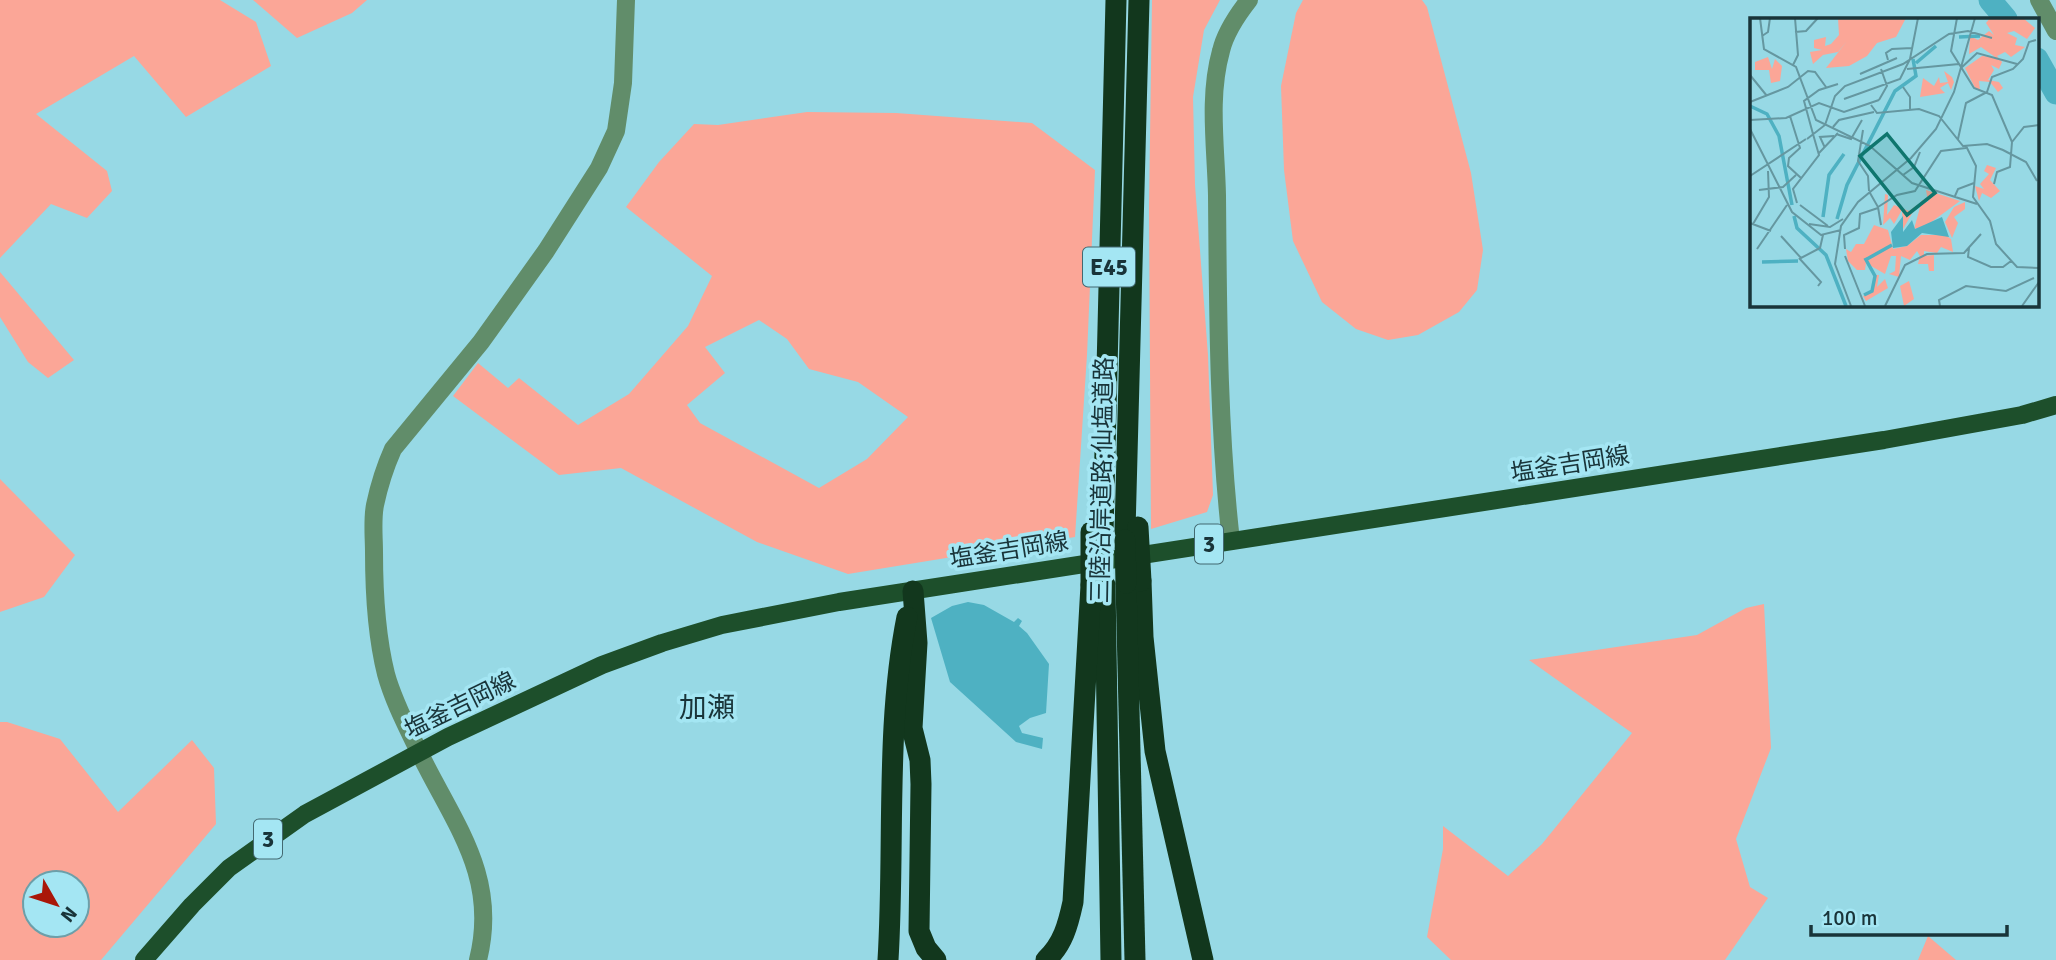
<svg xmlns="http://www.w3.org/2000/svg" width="2056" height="960" viewBox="0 0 2056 960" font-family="Signika,'Noto Sans JP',sans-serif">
<rect width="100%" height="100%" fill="#97d9e5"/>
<!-- green -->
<g fill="#fba697" fill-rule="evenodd">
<polygon points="0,0 220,0 256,22 271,66 186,117 134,56 36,114 107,171 112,191 87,218 51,204 0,258"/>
<polygon points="253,0 367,0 352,13 297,38"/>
<polygon points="1152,0 1220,0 1204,30 1193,97 1195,185 1208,355 1213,495 1207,512 1151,529 1149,207"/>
<polygon points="1303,0 1422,0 1427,7 1471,173 1483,250 1477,290 1459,312 1418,335 1388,340 1356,329 1322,302 1293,241 1284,170 1281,86 1296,13"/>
<path d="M 807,112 L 896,113 L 1032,123 L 1095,170 L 1087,355 L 1075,537 L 848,574 L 757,542 L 621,468 L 559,475 L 453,396 L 478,363 L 508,388 L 519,378 L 578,425 L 629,394 L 688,326 L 712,276 L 626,207 L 659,162 L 694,124 L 718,125 ZM 759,320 L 787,339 L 809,369 L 858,382 L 908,417 L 867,459 L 819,488 L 700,423 L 687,405 L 725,373 L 705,347 Z"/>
<polygon points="0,272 74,360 48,378 28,362 0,317"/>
<polygon points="0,479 75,555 44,597 0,612"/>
<polygon points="1764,604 1771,748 1736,839 1750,887 1768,898 1725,960 1451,960 1427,937 1443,849 1443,826 1508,876 1542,844 1632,733 1529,660 1697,635 1746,608"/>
<path d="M 0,722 L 7,722 L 60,739 L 118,812 L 192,740 L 214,768 L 216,824 L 101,960 L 0,960 ZM 35,883 L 77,883 L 77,925 L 35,925 Z"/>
<polygon points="1928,936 1956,960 1918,960"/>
</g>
<!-- water -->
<polygon fill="#4eb1c2" points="968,602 984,605 1014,622 1018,618 1022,621 1019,626 1027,633 1049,664 1046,713 1030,718 1019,726 1022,733 1043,738 1042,749 1016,742 950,682 931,618 952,606"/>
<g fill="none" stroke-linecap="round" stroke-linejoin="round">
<!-- river -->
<g stroke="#4eb1c2" stroke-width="23">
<polyline points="1990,0 2006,19"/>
<polyline points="2037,59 2056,93"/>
</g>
<!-- minor -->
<g stroke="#618d6a" stroke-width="18">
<polyline points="2039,0 2056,31"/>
<path d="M 1231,541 C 1218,426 1218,310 1217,195 C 1216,148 1208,97 1221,51 C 1225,34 1238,14 1249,0"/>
<path d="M 478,960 C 499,876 454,824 419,752 C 407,727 393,700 386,674 C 376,634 374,593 374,552 C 374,537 372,520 375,505 C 379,486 385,467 393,449 L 481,342 L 546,251 L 599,168 L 616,131 L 623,83 L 626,0"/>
</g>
<!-- major -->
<polyline stroke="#1d4f2b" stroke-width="18" points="144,960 192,905 229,868 305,814 448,737 602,665 662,643 722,625 839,602 1884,440 2022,415 2056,405"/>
<!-- highway -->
<g stroke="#12371d" stroke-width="21">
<polyline points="1125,531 1139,0"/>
<polyline points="1103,533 1116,0"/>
<polyline points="1141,581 1143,637 1155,751 1203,960"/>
<polyline points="1126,583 1135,960"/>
<polyline points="1105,585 1111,960"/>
<polyline points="913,591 917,643 912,728 920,760 921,784 919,931 926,948 936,960"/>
<path d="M 888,960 C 895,847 885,727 907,617"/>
<path d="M 1046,960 C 1063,944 1068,925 1073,902 L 1091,585"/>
</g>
<!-- highway-bridge -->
<g stroke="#12371d" stroke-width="21">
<polyline points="1138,527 1141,581"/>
<polyline points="1125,540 1126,583"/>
<polyline points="1091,585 1091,532"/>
</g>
</g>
<g text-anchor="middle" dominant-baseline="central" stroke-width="7" stroke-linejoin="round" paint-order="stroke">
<!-- shield labels -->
<g fill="#a4e6f3" stroke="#436971" stroke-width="2">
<rect x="1083" y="247.5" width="52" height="39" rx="5"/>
<rect x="1195" y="524.5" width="28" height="39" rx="5"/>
<rect x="254" y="819.5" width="28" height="39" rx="5"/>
</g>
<g font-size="23" font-weight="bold" fill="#193439">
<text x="1109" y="267">E45</text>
<text x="1209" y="544">3</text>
<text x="268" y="839">3</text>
</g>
<!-- street labels -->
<g font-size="24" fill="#193439" stroke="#a4e6f3">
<text transform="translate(1570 464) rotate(-9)">塩釜吉岡線</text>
<text transform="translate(1102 480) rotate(-89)">三陸沿岸道路;仙塩道路</text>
<text transform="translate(1009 550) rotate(-9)">塩釜吉岡線</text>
<text transform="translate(460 705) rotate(-26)">塩釜吉岡線</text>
</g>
<!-- quarter labels -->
<g font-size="28" fill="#193439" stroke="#a4e6f3">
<text x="707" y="708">加瀬</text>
</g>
</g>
<!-- overview -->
<g transform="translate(1750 18)">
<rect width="289" height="289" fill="#97d9e5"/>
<path d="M 88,0 L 156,0 L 146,19 L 127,25 L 117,38 L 99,48 L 76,50 L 97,23 L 88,34 L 73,37 L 63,46 L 60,34 L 72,32 L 64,30 L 64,22 L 76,19 L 75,28 L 81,26 L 89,17 ZM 240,0 L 273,0 L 285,10 L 277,21 L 264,13 L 257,15 L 267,20 L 265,27 L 275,29 L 261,39 L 255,34 L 247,38 L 252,44 L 249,51 L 241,47 L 244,52 L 238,62 L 249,64 L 253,70 L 248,74 L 240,64 L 229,63 L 230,72 L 225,70 L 215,50 L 232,38 L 245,39 L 231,29 L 219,36 L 220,18 L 228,22 L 239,13 L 244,17 L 236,5 ZM 18,39 L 22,51 L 25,41 L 32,48 L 30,63 L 21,65 L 19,52 L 5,52 L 5,44 ZM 194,53 L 202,59 L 204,64 L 201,72 L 198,65 L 190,70 L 195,75 L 170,79 L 173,60 L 184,68 L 189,59 L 190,65 L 198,64 ZM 237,147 L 246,150 L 240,162 L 250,173 L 241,180 L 232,175 L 229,183 L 225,168 L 234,171 L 230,166 L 239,156 L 234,153 ZM 176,172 L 210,183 L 176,208 L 164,211 L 172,182 L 178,184 ZM 135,176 L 138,177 L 137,197 L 144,187 L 159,193 L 167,187 L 153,211 L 152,192 L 144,206 L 140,200 L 133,207 ZM 215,184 L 215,191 L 204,199 L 208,205 L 202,220 L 195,204 L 204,189 ZM 124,207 L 138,212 L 143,231 L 157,228 L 171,217 L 195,217 L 201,221 L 203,234 L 191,229 L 187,235 L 174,233 L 174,238 L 184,237 L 184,253 L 179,253 L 178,246 L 168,246 L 170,238 L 167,233 L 160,242 L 151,238 L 149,259 L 139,256 L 145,253 L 146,238 L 141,238 L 135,256 L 116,245 L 115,252 L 107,252 L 98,243 L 96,231 L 101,234 L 106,226 L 114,226 ZM 125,257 L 129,257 L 127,269 L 135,261 L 138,270 L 116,283 L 113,278 L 122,272 ZM 159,263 L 164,281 L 154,288 L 150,268 Z" fill="#fba697"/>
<path d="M 153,198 L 153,214 L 162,202 L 165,211 L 192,199 L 199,219 L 172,215 L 157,228 L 143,230 L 141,214 Z" fill="#4eb1c2"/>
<path fill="none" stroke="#4eb1c2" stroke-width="3.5" d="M 209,19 L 230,18M 166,45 L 186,28M 0,88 L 17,96 L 29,118 L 42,187M 44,198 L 47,210 L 76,237 L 96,288M 73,199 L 79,157 L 94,136M 87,201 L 97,167 L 145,73 L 166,58 L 163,41M 117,241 L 142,227M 12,244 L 48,243M 114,277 L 122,273 L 125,258 L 115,240"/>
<path fill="none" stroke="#6597a0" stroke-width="2" d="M 10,0 L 14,31 L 46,49 L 66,102 L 120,128 L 162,165 L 227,186M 207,0 L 201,33 L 224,70 L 242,77 L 262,124 L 260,149 L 247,154 L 244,166M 289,8 L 289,30M 45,14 L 56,13 L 68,0M 12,18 L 18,14 L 20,0M 160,41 L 168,0M 138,42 L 136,35 L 142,31 L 162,30M 43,47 L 48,37 L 45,0M 211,50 L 227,35 L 267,46M 157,51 L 209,46M 110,56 L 147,40M 0,57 L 17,78M 153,69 L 160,79 L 160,92M 237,74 L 242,59 L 263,51 L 273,41 L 279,24 L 286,22M 94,81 L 150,61 L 160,41M 129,82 L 137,68 L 131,51M 0,84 L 38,69 L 58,53 L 65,54 L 76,69M 121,87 L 127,95 L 169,91 L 189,98 L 213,128 L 237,126 L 253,132 L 276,144 L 287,163M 40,98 L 50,130 L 39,140 L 38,148 L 51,160M 0,102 L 36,100 L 69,85 L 94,94 L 129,82M 83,109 L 89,102 L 124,94M 0,111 L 42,194 L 71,217 L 91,212M 113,112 L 108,143 L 118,158 L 119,173M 63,116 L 54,83 L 69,72 L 88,66M 86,116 L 101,121 L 112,102M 57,121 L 75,107 L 85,78 L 95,68 L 153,46 L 199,16 L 218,13 L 242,20M 208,121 L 216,85 L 237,74M 262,124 L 274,109 L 289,107M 216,128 L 226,148 L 223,179 L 240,203 L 246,226 L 267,249 L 289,250M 75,130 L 70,119 L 84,118M 69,135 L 88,115M 153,157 L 164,149 L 170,134M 0,158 L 56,121M 9,172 L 33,169 L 46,157M 120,175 L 128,189 L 131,207M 205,178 L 208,171 L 224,165M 47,185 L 43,171 L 69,137 L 63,116M 50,187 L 78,208M 128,189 L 147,177 L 165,173 L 191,133 L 216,130M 0,205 L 21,213M 3,206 L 19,179 L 18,153M 59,206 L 80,209 L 93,201M 31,218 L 51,240 L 70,230 L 73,217M 219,230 L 218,239 L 241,249 L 253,249 L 261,243M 7,231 L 37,187M 95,231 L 94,217 L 109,210 L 110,196 L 128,190M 95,238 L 115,288M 49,240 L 71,264 L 68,268M 101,288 L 85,246 L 91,208 L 108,184 L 161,140 L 186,111 L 204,74 L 225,0M 135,288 L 155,247 L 177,236 L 214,235 L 231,216M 190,288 L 189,282 L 216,268 L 256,273 L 284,260M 272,288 L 289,264"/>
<path fill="#0f766e" fill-opacity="0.15" stroke="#0f766e" stroke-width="3.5" d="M 137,116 L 185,175 L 157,197 L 110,138 Z"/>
<rect width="289" height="289" fill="none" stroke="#193439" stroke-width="3.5"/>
</g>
<!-- north arrow -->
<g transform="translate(56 904) rotate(129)"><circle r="33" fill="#a4e6f3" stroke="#6c9fa9" stroke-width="2"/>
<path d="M0-5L12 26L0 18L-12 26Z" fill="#a91709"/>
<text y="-10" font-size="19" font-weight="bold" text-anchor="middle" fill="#193439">N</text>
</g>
<!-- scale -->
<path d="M1811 925v10h196v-10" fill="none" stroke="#193439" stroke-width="3.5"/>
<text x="1822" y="925" font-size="21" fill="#193439" stroke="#a4e6f3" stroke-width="5" paint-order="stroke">100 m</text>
</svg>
